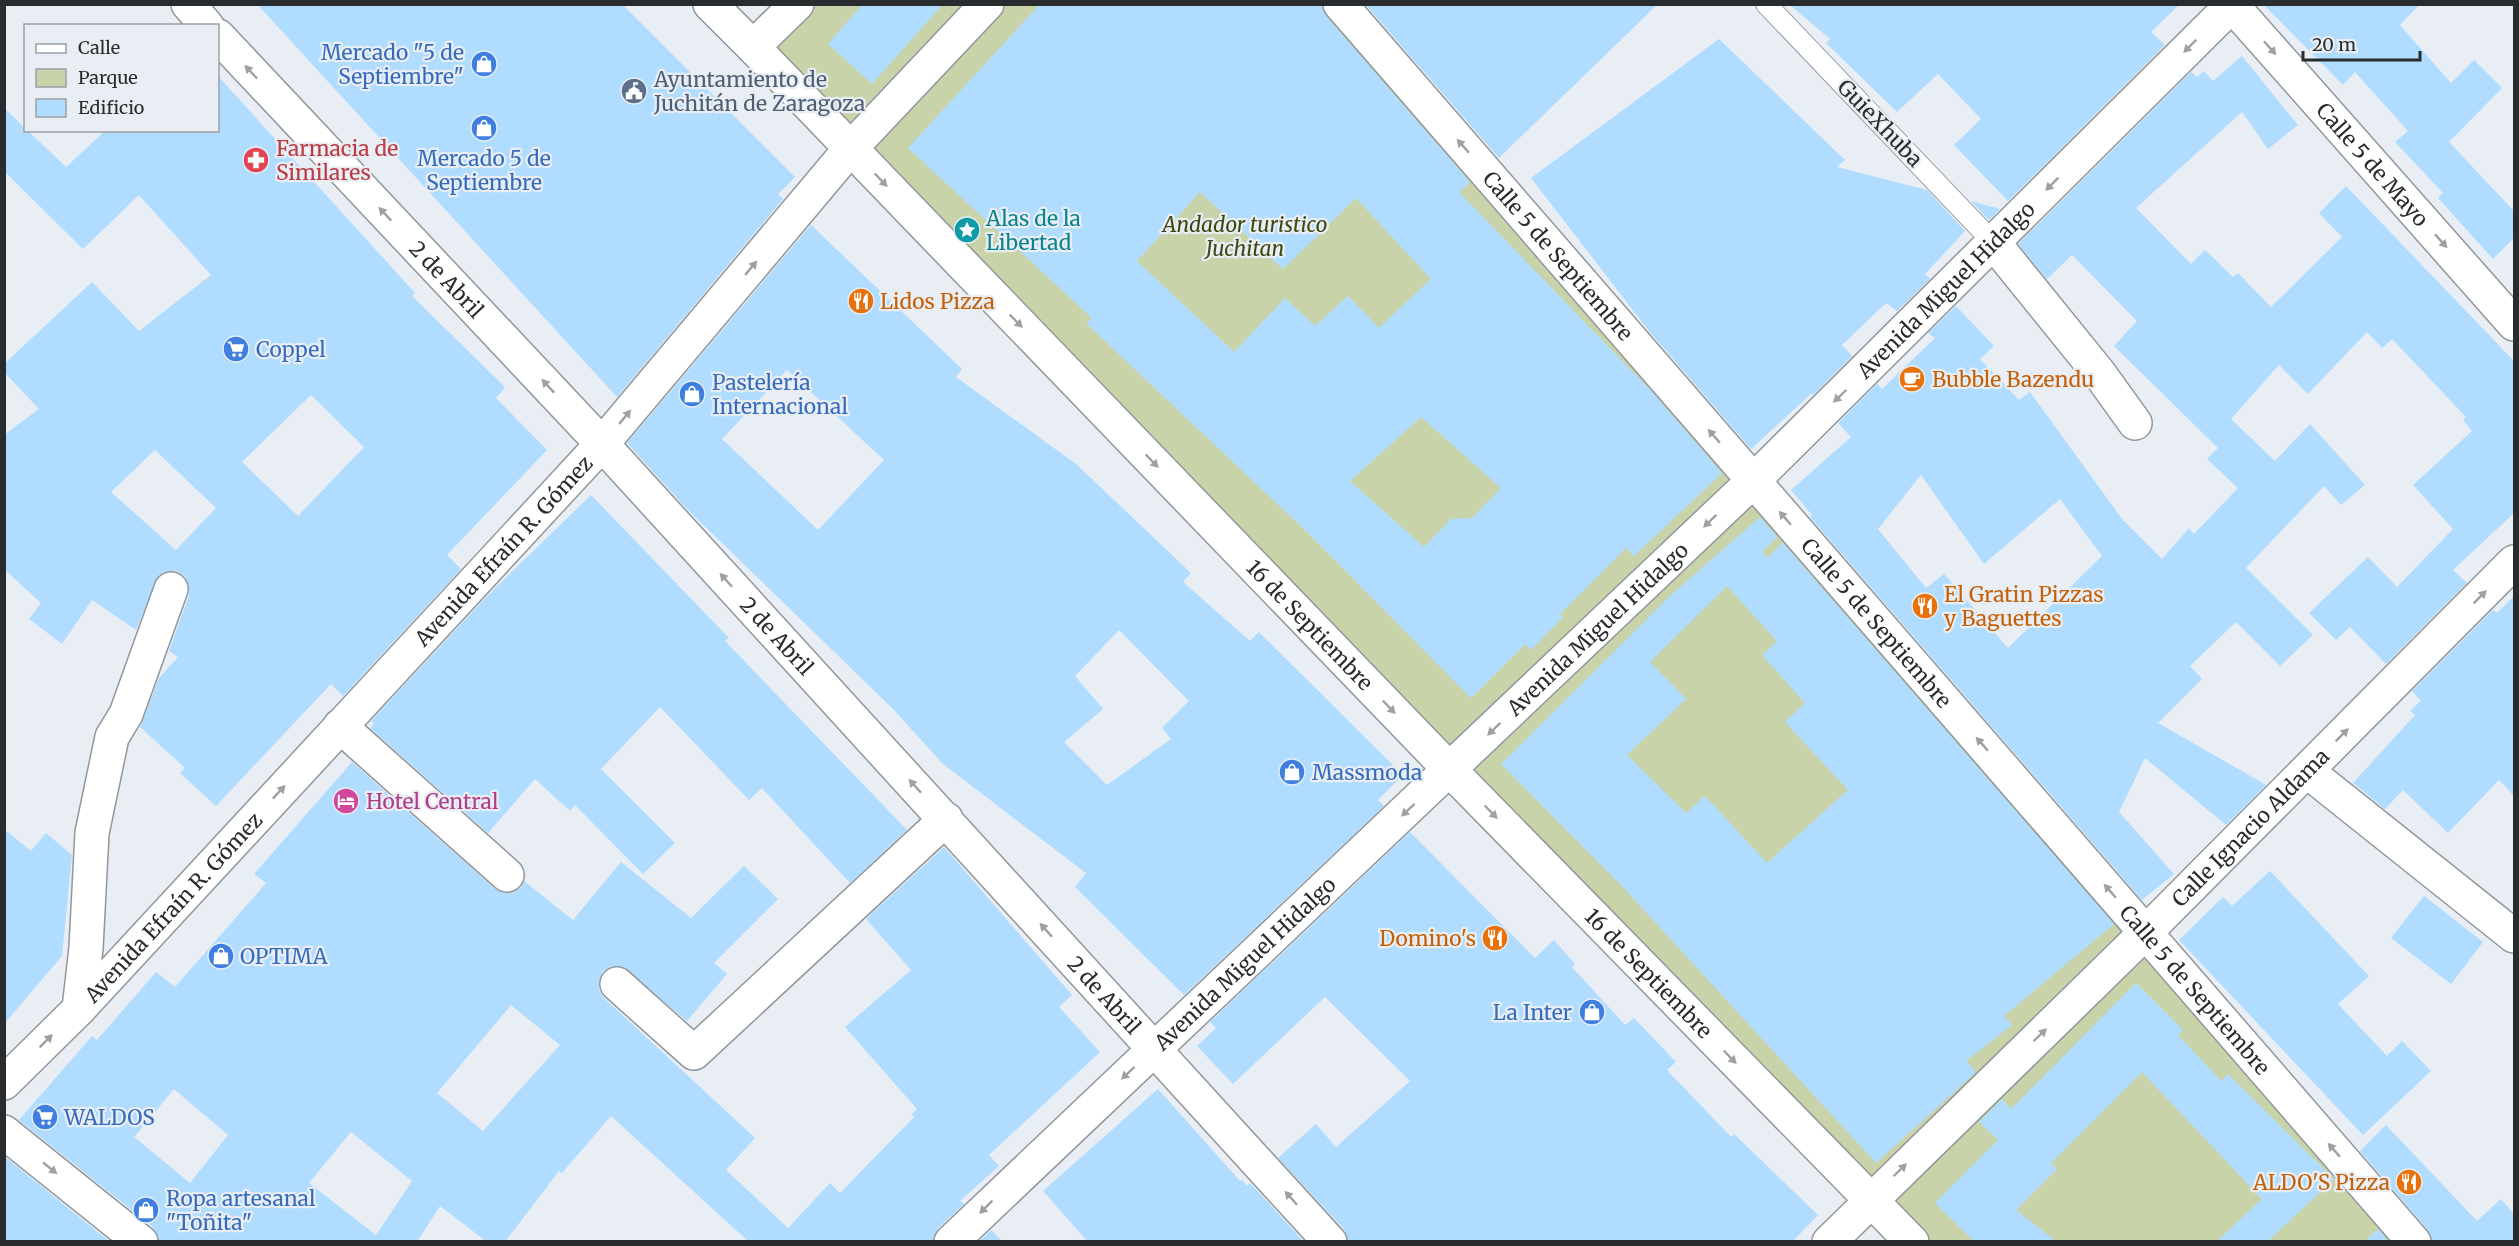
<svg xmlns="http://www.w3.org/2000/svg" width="2519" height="1246" viewBox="0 0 2519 1246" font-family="Merriweather,serif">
<rect width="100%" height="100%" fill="#e8eef4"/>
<!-- green -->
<polygon fill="#c9d3a9" points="793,5 1340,5 2414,1241 1912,1241 753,47"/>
<!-- building -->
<g fill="#b0dcff" fill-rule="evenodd">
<polygon points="257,4 622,4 795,177 778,194 783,199 617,397"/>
<polygon points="863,4 943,4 872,84 828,44"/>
<path d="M 1040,4 L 1322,4 L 1326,16 L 1470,182 L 1459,192 L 1652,392 L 1722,473 L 1634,556 L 1626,548 L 1560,614 L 1563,617 L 1531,650 L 1525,644 L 1471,698 L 1308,533 L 1086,323 L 1092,318 L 908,148 ZM 1200,192 L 1283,269 L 1356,198 L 1431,279 L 1379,328 L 1348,296 L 1315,326 L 1285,298 L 1234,352 L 1137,261 ZM 1421,417 L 1501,488 L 1472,518 L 1451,519 L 1424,547 L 1350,481 Z"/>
<polygon points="1365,4 1658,4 1499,158"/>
<polygon points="1789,4 2180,4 2151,32 2165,45 2008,201 1954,145 1981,119 1938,74 1897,112 1826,43 1830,39"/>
<polygon points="2263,4 2420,4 2400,25 2451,83 2474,60 2502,88 2449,142 2514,211 2514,238 2493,259 2438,198 2443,193 2395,142 2408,131 2355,72 2343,85"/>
<polygon points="1719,39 1845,160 1837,167 1927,190 1965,231 1925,274 1930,279 1897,311 1886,303 1842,345 1852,356 1813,395 1812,393 1751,449 1649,331 1531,178"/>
<path d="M 2242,56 L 2298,125 L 2268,149 L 2242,112 L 2136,208 L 2191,264 L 2205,250 L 2233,277 L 2238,273 L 2271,307 L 2342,237 L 2319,213 L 2346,186 L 2514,361 L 2514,513 L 2453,570 L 2467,583 L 2386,664 L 2350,627 L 2336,640 L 2309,613 L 2368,557 L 2397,587 L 2453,529 L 2413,485 L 2472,431 L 2463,420 L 2466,417 L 2392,339 L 2382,348 L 2367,332 L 2308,394 L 2279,365 L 2231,419 L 2275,461 L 2310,424 L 2365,485 L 2341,505 L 2324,486 L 2246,568 L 2313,635 L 2280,666 L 2236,622 L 2190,666 L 2202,679 L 2158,723 L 2266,785 L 2226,825 L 2145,758 L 2119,812 L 2174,874 L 2142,900 L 1810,517 L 1812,515 L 1791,490 L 1851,437 L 1838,423 L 1877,384 L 1882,389 L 1935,338 L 1928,333 L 1956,306 L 1994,346 L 1980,359 L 2019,400 L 2030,392 L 2122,519 L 2162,559 L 2189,528 L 2194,534 L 2238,488 L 2207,459 L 2218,448 L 2114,346 L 2137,321 L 2072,255 L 2047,279 L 2018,244 L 2191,72 L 2197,77 L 2204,71 L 2213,81 ZM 1921,475 L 1984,564 L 2060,499 L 2102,556 L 2008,648 L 1944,574 L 1926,588 L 1878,529 Z"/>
<path d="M 218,76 L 415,293 L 412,296 L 505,387 L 496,398 L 547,450 L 447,555 L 461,569 L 343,696 L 331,684 L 216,806 L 180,773 L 185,768 L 140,727 L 159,678 L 178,657 L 169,651 L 189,595 L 189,585 L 185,576 L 177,571 L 168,571 L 159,575 L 136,630 L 92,600 L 62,644 L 29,619 L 41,603 L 4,569 L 4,435 L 39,409 L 4,372 L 4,364 L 92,282 L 139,331 L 211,275 L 139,195 L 83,249 L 4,171 L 4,108 L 66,167 L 106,130 L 218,130 ZM 311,395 L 364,447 L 298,516 L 242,462 ZM 155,450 L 216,508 L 176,550 L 111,492 Z"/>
<polygon points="1971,201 2000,209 1989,220"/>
<path d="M 811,225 L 962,369 L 956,377 L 1076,464 L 1191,573 L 1183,582 L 1250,641 L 1259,632 L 1403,775 L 1378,800 L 1384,806 L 1184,995 L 1075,887 L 1086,873 L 943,764 L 894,710 L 688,510 L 627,443 ZM 787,370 L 884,460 L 818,530 L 722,439 ZM 1119,630 L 1189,701 L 1162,728 L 1171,739 L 1107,785 L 1064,742 L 1103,709 L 1075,676 Z"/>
<polygon points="591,495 729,638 725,641 907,830 850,883 762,788 749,800 660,707 601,769 675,843 643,874 575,805 570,811 535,779 488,833 370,728 374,724 371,721 488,595"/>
<path d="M 1760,517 L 1777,537 L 1762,552 L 1767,558 L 1783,543 L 2114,924 L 2004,1016 L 2012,1025 L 1966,1061 L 1976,1072 L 1876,1163 L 1620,884 L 1501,764 L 1671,595 ZM 1727,586 L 1777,641 L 1762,655 L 1805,703 L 1785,722 L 1848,790 L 1767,863 L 1705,796 L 1686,813 L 1627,755 L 1686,699 L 1650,662 Z"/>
<polygon points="2514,596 2514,796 2499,780 2448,833 2403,790 2385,809 2353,783 2415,715 2410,711 2421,701 2412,691 2493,610 2497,613"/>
<path d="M 352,762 L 495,889 L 503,893 L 512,893 L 521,888 L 524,881 L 573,920 L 621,862 L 691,918 L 744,866 L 778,899 L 714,963 L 727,974 L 687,1021 L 621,966 L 612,966 L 603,971 L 599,981 L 599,990 L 604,998 L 755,1138 L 726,1170 L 788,1228 L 830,1183 L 840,1193 L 914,1117 L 912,1114 L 917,1109 L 845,1027 L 911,970 L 866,919 L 944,847 L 1072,995 L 1059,1007 L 1100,1052 L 989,1155 L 999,1166 L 960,1201 L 964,1204 L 938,1228 L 933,1242 L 749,1242 L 611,1116 L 562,1173 L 559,1171 L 505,1242 L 487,1242 L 440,1206 L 417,1242 L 159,1242 L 153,1227 L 19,1120 L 92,1036 L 97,1040 L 156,972 L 175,987 L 266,883 L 254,874 ZM 511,1005 L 560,1045 L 483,1131 L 437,1093 ZM 174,1089 L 228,1135 L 190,1183 L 134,1137 ZM 351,1132 L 412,1181 L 376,1235 L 309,1183 Z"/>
<polygon points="4,829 31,851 46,833 72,855 62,956 4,1024"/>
<polygon points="1410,832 1535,958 1554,940 1575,964 1572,967 1625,1025 1634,1018 1676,1062 1667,1070 1731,1137 1734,1134 1818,1215 1792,1242 1348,1242 1344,1229 1278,1158 1316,1124 1336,1147 1410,1081 1325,997 1233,1084 1197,1046 1216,1028 1210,1022"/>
<polygon points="2270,871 2369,976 2338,1004 2387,1056 2402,1041 2431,1071 2363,1135 2179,940 2223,897 2232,906"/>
<polygon points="2424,896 2483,942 2451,984 2391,938"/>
<polygon points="2136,983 2183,1030 2178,1035 2221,1081 2228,1074 2334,1179 2267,1242 2216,1242 2262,1199 2142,1072 2051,1163 2057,1169 2016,1210 2057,1242 1975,1242 1935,1203 1998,1140 1979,1122 2002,1099 2011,1109"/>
<polygon points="1158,1089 1240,1181 1242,1180 1247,1186 1250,1183 1304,1242 1088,1242 1043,1191"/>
<polygon points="2386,1125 2477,1221 2501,1199 2514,1214 2514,1242 2432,1242 2428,1230 2360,1151"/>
<polygon points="4,1156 110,1242 4,1242"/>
<polygon points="2378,1229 2389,1242 2364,1242"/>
<polygon points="991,1230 1003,1242 979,1242"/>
</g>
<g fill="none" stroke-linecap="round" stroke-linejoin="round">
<defs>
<polyline id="service" points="1766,4 1993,242"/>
<g id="minor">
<polyline points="188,4 207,26"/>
<polyline points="710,4 753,47"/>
<path id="s1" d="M 2231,4 L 2514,324"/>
<path id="s2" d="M 218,36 L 602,444 L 1330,1242"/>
<polyline points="1993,242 2099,373 2135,423"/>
<polyline points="340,726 507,875"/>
<polyline points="2307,771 2514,936"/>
<polyline points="617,984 694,1053 946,819"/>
<polyline points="79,1009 86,948 92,833 112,737 126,714 171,589"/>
<polyline points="4,1132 141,1242"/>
<path id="s3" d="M 951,1242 L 1753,481 L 2232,5"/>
<path id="s4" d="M 1829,1242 L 2146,932 L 2514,562"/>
</g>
<g id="tertiary">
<path id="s5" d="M 797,4 L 753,47 L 1450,770 L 1912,1242"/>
<path id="s6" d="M 1340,4 L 2414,1242"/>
<path id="s7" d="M 4,1083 L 79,1009 L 602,444 L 850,149 L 987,4"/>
</g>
</defs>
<!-- service casing -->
<use href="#service" stroke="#91979b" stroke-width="22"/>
<!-- minor casing -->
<use href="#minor" stroke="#91979b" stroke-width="36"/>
<!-- tertiary casing -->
<use href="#tertiary" stroke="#91979b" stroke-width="36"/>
<!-- service -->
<use href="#service" stroke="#fff" stroke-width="20"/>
<!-- minor -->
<use href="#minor" stroke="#fff" stroke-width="33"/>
<!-- tertiary -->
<use href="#tertiary" stroke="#fff" stroke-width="33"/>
</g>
<!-- one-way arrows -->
<defs><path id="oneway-solid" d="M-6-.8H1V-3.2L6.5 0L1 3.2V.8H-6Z" transform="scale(1.5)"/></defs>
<g fill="#9fa0a1">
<use href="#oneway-solid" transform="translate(2190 46) rotate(135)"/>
<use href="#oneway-solid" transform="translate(2270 48) rotate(48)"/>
<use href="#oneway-solid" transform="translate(251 72) rotate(-133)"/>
<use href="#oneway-solid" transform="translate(1463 146) rotate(-131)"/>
<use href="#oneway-solid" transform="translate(881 180) rotate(46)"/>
<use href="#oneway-solid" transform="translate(2052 184) rotate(135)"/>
<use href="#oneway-solid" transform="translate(385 214) rotate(-133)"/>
<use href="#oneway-solid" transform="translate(2441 241) rotate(48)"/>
<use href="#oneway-solid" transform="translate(751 268) rotate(-50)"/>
<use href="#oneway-solid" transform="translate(1016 321) rotate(46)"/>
<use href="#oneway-solid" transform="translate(548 386) rotate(-133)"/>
<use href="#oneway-solid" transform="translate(1840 396) rotate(136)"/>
<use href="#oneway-solid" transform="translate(625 417) rotate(-50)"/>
<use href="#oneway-solid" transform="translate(1714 436) rotate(-131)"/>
<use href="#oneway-solid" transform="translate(1152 461) rotate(46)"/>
<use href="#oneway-solid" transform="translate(1785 518) rotate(-131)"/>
<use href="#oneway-solid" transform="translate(1710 521) rotate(136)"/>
<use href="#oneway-solid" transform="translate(726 580) rotate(-132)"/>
<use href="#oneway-solid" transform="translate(2480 597) rotate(-45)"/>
<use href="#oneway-solid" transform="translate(1389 707) rotate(46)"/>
<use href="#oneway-solid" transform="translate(1494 729) rotate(136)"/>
<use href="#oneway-solid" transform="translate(2342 735) rotate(-45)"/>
<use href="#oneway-solid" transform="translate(1982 744) rotate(-131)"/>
<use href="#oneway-solid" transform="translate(915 786) rotate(-132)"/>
<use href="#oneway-solid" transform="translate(279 792) rotate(-47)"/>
<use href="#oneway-solid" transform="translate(1408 810) rotate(137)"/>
<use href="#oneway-solid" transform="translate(1491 812) rotate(46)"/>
<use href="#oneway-solid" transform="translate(2110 891) rotate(-131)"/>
<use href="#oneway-solid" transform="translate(1046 930) rotate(-132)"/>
<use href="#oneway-solid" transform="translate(2040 1035) rotate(-44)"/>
<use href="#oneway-solid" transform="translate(46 1041) rotate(-45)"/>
<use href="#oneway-solid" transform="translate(1730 1057) rotate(46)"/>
<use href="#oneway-solid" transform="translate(1128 1073) rotate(137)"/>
<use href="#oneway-solid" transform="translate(2334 1150) rotate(-131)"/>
<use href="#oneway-solid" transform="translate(50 1168) rotate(39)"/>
<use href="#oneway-solid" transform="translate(1900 1170) rotate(-44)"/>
<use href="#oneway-solid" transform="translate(1291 1198) rotate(-132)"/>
<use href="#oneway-solid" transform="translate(986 1207) rotate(135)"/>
</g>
<!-- icons -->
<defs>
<symbol id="shop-disc" viewBox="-11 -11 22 22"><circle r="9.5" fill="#3f7fe0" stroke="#e8eef4"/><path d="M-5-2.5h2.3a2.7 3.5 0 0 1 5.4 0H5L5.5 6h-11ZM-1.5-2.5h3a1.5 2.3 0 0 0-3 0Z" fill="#fff"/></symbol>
<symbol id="civic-disc" viewBox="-11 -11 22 22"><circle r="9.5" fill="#5c6f8a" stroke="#e8eef4"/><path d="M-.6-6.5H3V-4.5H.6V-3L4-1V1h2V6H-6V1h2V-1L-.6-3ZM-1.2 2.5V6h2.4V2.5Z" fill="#fff"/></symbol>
<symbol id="pharmacy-disc" viewBox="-11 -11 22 22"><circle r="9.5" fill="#e0444e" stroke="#e8eef4"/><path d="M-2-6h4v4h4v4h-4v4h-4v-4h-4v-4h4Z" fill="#fff"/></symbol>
<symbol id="sight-disc" viewBox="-11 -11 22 22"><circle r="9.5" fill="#0f9aa8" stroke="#e8eef4"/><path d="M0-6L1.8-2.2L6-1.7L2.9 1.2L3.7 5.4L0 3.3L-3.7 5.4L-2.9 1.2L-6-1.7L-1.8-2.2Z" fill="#fff"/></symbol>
<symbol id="restaurant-disc" viewBox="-11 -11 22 22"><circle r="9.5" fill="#e8710a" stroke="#e8eef4"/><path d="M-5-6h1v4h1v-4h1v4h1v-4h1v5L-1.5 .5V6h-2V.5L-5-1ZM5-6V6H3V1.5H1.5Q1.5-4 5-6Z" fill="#fff"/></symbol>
<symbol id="supermarket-disc" viewBox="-11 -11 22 22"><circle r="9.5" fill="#3f7fe0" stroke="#e8eef4"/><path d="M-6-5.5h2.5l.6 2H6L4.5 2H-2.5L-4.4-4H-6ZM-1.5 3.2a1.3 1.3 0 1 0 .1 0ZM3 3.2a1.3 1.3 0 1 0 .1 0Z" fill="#fff"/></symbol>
<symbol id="cafe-disc" viewBox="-11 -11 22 22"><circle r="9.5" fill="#e8710a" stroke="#e8eef4"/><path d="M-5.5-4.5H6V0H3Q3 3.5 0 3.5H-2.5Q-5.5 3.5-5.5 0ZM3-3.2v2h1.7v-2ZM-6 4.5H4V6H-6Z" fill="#fff"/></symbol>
<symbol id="hotel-disc" viewBox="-11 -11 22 22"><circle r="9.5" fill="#d1479c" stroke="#e8eef4"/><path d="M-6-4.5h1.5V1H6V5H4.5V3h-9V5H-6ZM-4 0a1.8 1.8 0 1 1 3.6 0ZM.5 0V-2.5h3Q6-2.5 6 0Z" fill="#fff"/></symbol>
</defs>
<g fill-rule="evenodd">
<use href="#shop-disc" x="469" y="49" width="30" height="30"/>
<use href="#civic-disc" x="619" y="76" width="30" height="30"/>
<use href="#shop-disc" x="469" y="113" width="30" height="30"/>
<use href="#pharmacy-disc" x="241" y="145" width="30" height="30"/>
<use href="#sight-disc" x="952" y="215" width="30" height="30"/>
<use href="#restaurant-disc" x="846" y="286" width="30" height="30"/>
<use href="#supermarket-disc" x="221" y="334" width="30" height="30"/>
<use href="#cafe-disc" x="1897" y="364" width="30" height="30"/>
<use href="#shop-disc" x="677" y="379" width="30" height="30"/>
<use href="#restaurant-disc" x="1910" y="591" width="30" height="30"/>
<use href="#shop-disc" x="1277" y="757" width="30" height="30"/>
<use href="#hotel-disc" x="331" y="786" width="30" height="30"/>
<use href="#restaurant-disc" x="1480" y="923" width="30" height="30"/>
<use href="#shop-disc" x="206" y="941" width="30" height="30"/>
<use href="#shop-disc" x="1577" y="997" width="30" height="30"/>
<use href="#supermarket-disc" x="30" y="1102" width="30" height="30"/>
<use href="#restaurant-disc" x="2394" y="1167" width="30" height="30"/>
<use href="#shop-disc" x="131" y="1195" width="30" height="30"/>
</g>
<g text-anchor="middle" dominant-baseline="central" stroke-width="4.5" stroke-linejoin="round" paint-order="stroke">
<!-- shop labels -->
<g font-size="21" fill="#366cbe" stroke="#e8eef4" text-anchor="start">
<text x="464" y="52" text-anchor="end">Mercado "5 de<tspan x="464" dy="24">Septiembre"</tspan></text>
<text x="484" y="158" text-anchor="middle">Mercado 5 de<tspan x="484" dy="24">Septiembre</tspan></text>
<text x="256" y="349">Coppel</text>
<text x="712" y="382">Pastelería<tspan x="712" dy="24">Internacional</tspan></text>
<text x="1312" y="772">Massmoda</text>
<text x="240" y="956">OPTIMA</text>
<text x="1572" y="1012" text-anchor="end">La Inter</text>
<text x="64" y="1117">WALDOS</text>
<text x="166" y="1198">Ropa artesanal<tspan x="166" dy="24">"Toñita"</tspan></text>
</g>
<!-- service labels -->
<g font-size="21" fill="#4e5e75" stroke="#e8eef4" text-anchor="start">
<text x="654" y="79">Ayuntamiento de<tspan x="654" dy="24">Juchitán de Zaragoza</tspan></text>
</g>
<!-- street labels -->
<g font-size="21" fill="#292c2e" stroke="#e8eef4">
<text transform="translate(1880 123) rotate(46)">GuieXhuba</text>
<text stroke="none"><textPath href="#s1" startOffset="214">Calle 5 de Mayo</textPath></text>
<text stroke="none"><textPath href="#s6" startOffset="333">Calle 5 de Septiembre</textPath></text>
<text stroke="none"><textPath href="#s2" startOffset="334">2 de Abril</textPath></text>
<text stroke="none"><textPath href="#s3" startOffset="1377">Avenida Miguel Hidalgo</textPath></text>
<text stroke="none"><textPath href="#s7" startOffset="730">Avenida Efraín R. Gómez</textPath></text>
<text stroke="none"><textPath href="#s6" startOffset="819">Calle 5 de Septiembre</textPath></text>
<text stroke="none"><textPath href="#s5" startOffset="864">16 de Septiembre</textPath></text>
<text stroke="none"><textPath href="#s3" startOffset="891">Avenida Miguel Hidalgo</textPath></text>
<text stroke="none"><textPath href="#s2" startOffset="820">2 de Abril</textPath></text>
<text stroke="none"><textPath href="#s4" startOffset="591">Calle Ignacio Aldama</textPath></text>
<text stroke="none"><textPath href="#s7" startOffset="244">Avenida Efraín R. Gómez</textPath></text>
<text stroke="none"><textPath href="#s3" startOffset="405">Avenida Miguel Hidalgo</textPath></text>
<text stroke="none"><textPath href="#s5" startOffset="1350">16 de Septiembre</textPath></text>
<text stroke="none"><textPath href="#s6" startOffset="1305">Calle 5 de Septiembre</textPath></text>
<text stroke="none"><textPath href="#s2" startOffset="1306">2 de Abril</textPath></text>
</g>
<!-- health labels -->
<g font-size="21" fill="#be3a42" stroke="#e8eef4" text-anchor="start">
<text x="276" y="148">Farmacia de<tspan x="276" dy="24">Similares</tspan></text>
</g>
<!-- culture labels -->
<g font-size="21" fill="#0d838f" stroke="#e8eef4" text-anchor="start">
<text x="986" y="218">Alas de la<tspan x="986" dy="24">Libertad</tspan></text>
</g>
<!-- park labels -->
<g font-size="21" font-style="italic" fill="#404810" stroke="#e8eef4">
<text x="1245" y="224">Andador turistico<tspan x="1245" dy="24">Juchitan</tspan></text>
</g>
<!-- food labels -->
<g font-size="21" fill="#c56008" stroke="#e8eef4" text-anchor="start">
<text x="880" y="301">Lidos Pizza</text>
<text x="1932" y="379">Bubble Bazendu</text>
<text x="1944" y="594">El Gratin Pizzas<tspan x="1944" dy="24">y Baguettes</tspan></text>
<text x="1476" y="938" text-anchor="end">Domino's</text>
<text x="2390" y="1182" text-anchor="end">ALDO'S Pizza</text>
</g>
<!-- hotel labels -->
<g font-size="21" fill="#b23c85" stroke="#e8eef4" text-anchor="start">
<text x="366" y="801">Hotel Central</text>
</g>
</g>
<!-- border -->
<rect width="2519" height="1246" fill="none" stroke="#292c2e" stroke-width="12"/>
<!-- legend -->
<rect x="24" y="24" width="195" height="108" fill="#e8eef4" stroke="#9ca0a5" stroke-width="1.5"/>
<rect x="36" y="44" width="30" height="9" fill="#ffffff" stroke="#9ca0a5" stroke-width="1.5"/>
<text x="78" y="54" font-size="18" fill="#292c2e">Calle</text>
<rect x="36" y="69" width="30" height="18" fill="#c9d3a9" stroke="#9ca0a5" stroke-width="1.5"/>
<text x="78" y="84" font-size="18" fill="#292c2e">Parque</text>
<rect x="36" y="99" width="30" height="18" fill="#b0dcff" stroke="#9ca0a5" stroke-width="1.5"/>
<text x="78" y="114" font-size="18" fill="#292c2e">Edificio</text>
<!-- scale -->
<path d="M2303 51v9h117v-9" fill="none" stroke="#292c2e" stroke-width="3"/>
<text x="2312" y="51" font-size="18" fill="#292c2e" stroke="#e8eef4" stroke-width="4.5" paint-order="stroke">20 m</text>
</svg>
